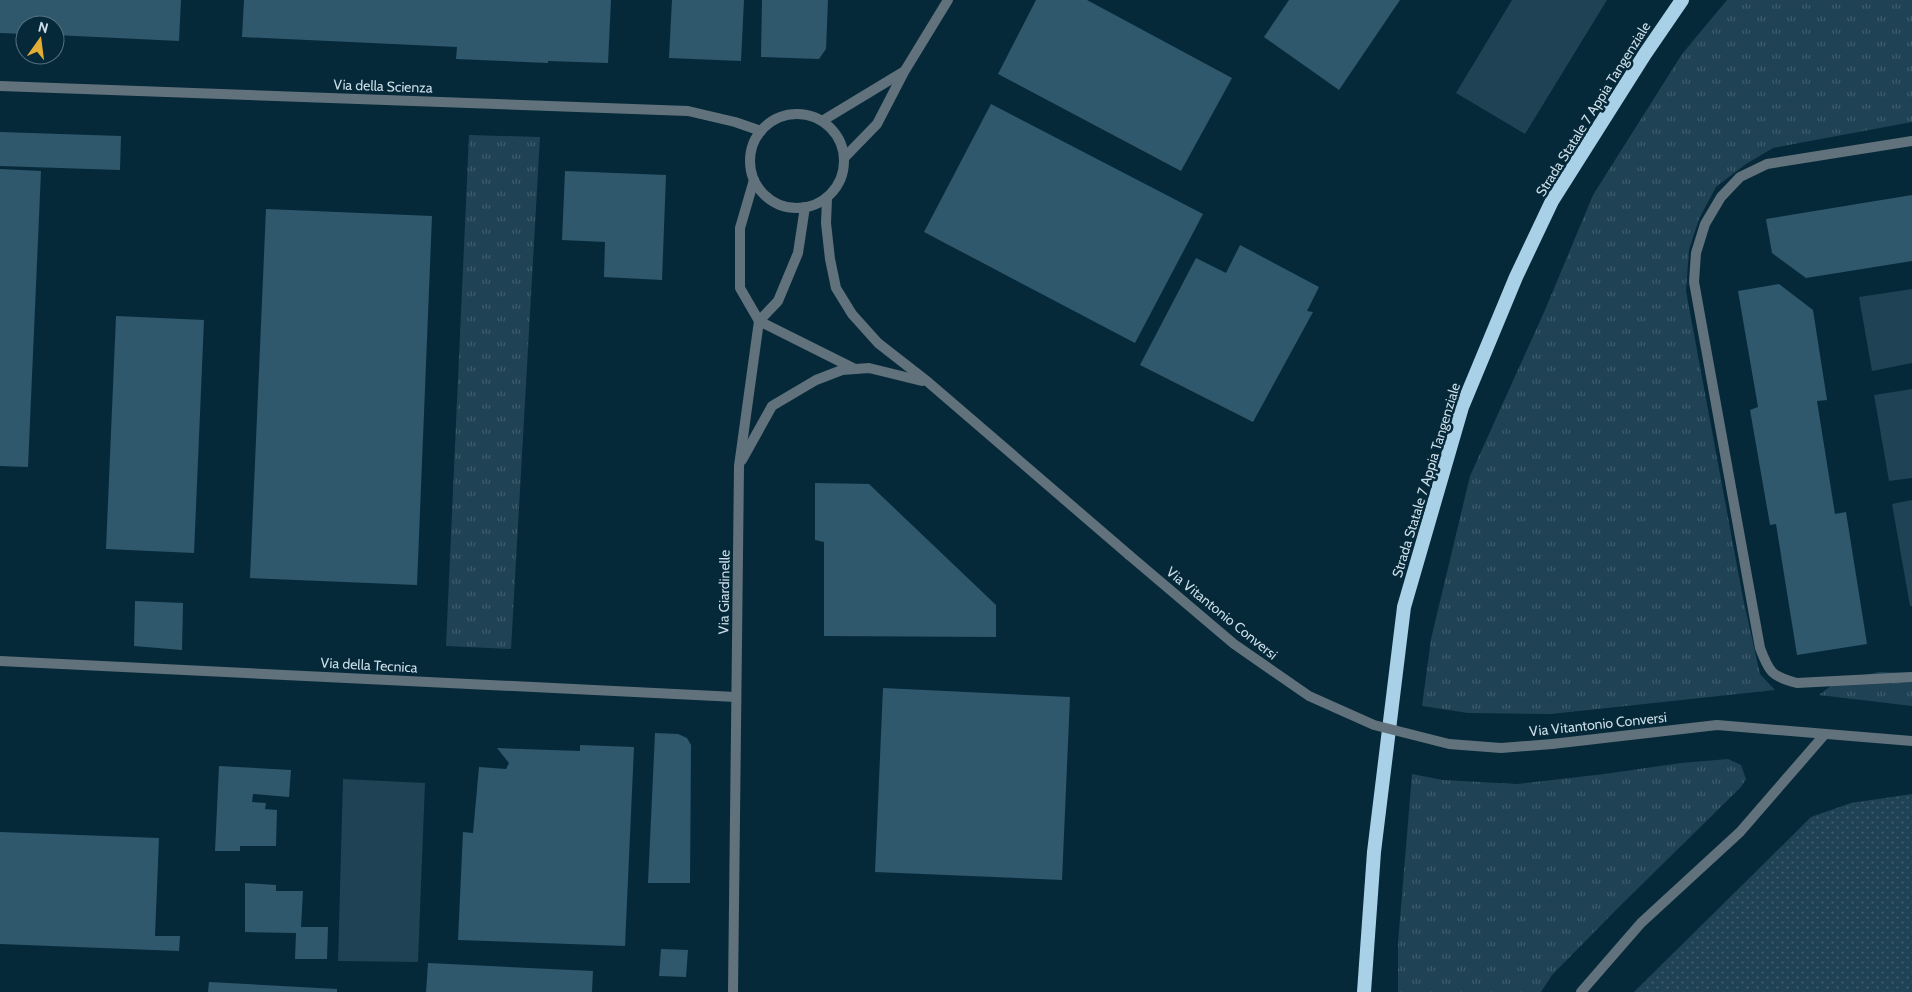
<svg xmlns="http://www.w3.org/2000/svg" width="1912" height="992" viewBox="0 0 1912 992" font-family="Cabin,sans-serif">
<defs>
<pattern id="grass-tufts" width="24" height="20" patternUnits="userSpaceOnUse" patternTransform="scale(1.25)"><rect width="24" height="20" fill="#1f4254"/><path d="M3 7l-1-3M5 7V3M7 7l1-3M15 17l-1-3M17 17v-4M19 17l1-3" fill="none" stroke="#3e5d6d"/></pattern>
<pattern id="park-dots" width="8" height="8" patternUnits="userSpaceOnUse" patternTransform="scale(1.25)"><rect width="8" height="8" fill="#1f4254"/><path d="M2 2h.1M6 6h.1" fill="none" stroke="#3e5d6d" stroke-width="1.8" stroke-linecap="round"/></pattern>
</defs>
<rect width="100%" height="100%" fill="#062939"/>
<!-- grass -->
<g fill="url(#grass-tufts)">
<polygon points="1727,0 1912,0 1912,122 1773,148 1746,164 1716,187 1699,219 1689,250 1686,291 1743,598 1760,674 1775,690 1551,714 1468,713 1422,706 1431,639 1470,476 1545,310 1593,195 1682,54"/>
<polygon points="469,135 540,137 511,649 446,646"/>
<polygon points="1879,672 1912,673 1912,706 1819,695 1837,681"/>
<polygon points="1728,759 1741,765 1746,779 1741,787 1620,906 1552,975 1541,992 1398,992 1398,943 1412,774 1443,780 1517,784 1604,774 1681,763"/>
</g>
<!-- park -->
<polygon fill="url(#park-dots)" points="1912,794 1912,992 1634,992 1811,817 1851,803"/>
<!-- garden -->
<g fill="#1f4254">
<polygon points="1512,0 1607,0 1525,134 1456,93"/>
<polygon points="1912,289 1912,363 1872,371 1859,297"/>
<polygon points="1912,389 1912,478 1889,481 1874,395"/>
<polygon points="1912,500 1912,606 1910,606 1892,504"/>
<polygon points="343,779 425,783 418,962 338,961"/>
</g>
<!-- building -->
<g fill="#2f586d">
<polygon points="0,0 181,0 179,41 55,35 55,25 25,25 25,34 0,33"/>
<polygon points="244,0 611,0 608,63 548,61 548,63 456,59 457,47 242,37"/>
<polygon points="672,0 744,0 741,61 669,58"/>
<polygon points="762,0 828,0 826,49 819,59 761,57"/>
<polygon points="1036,0 1087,0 1232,78 1181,171 998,74"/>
<polygon points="1289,0 1400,0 1339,90 1264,37"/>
<polygon points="991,104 1203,214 1135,343 924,232"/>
<polygon points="0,132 121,136 120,170 0,166"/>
<polygon points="0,169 41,171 28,467 0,466"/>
<polygon points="565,171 666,175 662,280 604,277 605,242 562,240"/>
<polygon points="1912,195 1912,261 1806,278 1772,253 1766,219"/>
<polygon points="266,209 432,216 417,585 250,578"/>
<polygon points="1240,245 1319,287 1307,311 1313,312 1253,422 1140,365 1196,258 1226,273"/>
<polygon points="1779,284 1813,310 1827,400 1817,401 1835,514 1846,512 1867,644 1797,655 1776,524 1770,525 1750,410 1758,407 1738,291"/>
<polygon points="116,316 204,320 194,553 106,549"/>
<polygon points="815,483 869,484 996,605 996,637 824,636 824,542 815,540"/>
<polygon points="135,601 183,603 182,650 134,646"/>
<polygon points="883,688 1070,697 1062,880 875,872"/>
<polygon points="655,733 678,734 687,738 691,745 690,883 648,883"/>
<polygon points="580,745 634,747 625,946 458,940 463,832 473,833 479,767 506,769 509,763 497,748 580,751"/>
<polygon points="219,766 291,770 289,797 253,794 252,802 266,803 265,809 277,810 276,846 240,846 240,851 215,851"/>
<polygon points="0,832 159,838 155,936 180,936 179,951 0,944"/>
<polygon points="245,883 276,885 276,891 303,891 301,927 328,927 327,959 295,959 296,933 245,932"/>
<polygon points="661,949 688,950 686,977 659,976"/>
<polygon points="428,963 593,971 592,992 426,992"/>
<polygon points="209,982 337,989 337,992 208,992"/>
</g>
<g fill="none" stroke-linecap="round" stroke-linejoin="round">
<!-- minor -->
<g stroke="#61727c" stroke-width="10">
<polyline points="0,86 688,111 735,122 761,131"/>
<circle cx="797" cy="161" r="47"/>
<polyline points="822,121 903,72"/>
<path d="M 1912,141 L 1767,164 L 1740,177 L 1721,197 L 1705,224 L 1696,253 L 1694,282 L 1760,648 C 1769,672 1772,677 1797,683 L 1912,677"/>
<polyline points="844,158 877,124 904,72 948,0"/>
<polyline points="754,180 740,228 740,288 759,321 855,369"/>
<polyline points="827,198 826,223 830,259 836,288 852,314 878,343 928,382 1129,555"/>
<polyline points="742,460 772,406 816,380 842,370 869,368 922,381"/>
<polyline points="0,661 736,697"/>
<polyline points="1552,744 1717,725 1912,741"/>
<polyline points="733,992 739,466 759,321 778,301 798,253 805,207"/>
<polyline points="1581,992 1641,923 1740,832 1825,734"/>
</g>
<!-- trunk -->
<polyline stroke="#a8d0e7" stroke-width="14" points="1364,992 1374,852 1404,607 1462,407 1516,277 1552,201 1645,54 1682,0"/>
<!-- minor-bridge -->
<polyline stroke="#61727c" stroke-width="10" points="1129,555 1234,644 1309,696 1374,725 1449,744 1501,748 1552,744"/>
</g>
<g text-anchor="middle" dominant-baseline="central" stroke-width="5" stroke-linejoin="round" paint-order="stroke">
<!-- street labels -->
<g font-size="14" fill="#cbdde8" stroke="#062939">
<text transform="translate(383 86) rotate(2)">Via della Scienza</text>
<text transform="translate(1593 109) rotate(-58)">Strada Statale 7 Appia Tangenziale</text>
<text transform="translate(1426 480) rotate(-73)">Strada Statale 7 Appia Tangenziale</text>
<text transform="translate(724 592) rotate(-89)">Via Giardinelle</text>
<text transform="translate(1222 613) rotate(39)">Via Vitantonio Conversi</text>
<text transform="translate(369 665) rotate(3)">Via della Tecnica</text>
<text transform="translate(1598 724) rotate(-6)">Via Vitantonio Conversi</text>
</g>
</g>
<!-- north arrow -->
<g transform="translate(40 40) rotate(14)"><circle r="24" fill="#062939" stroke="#55717f"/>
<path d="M0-4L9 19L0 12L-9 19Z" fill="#e3ae35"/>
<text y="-8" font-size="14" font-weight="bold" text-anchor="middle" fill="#cbdde8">N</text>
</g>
</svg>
